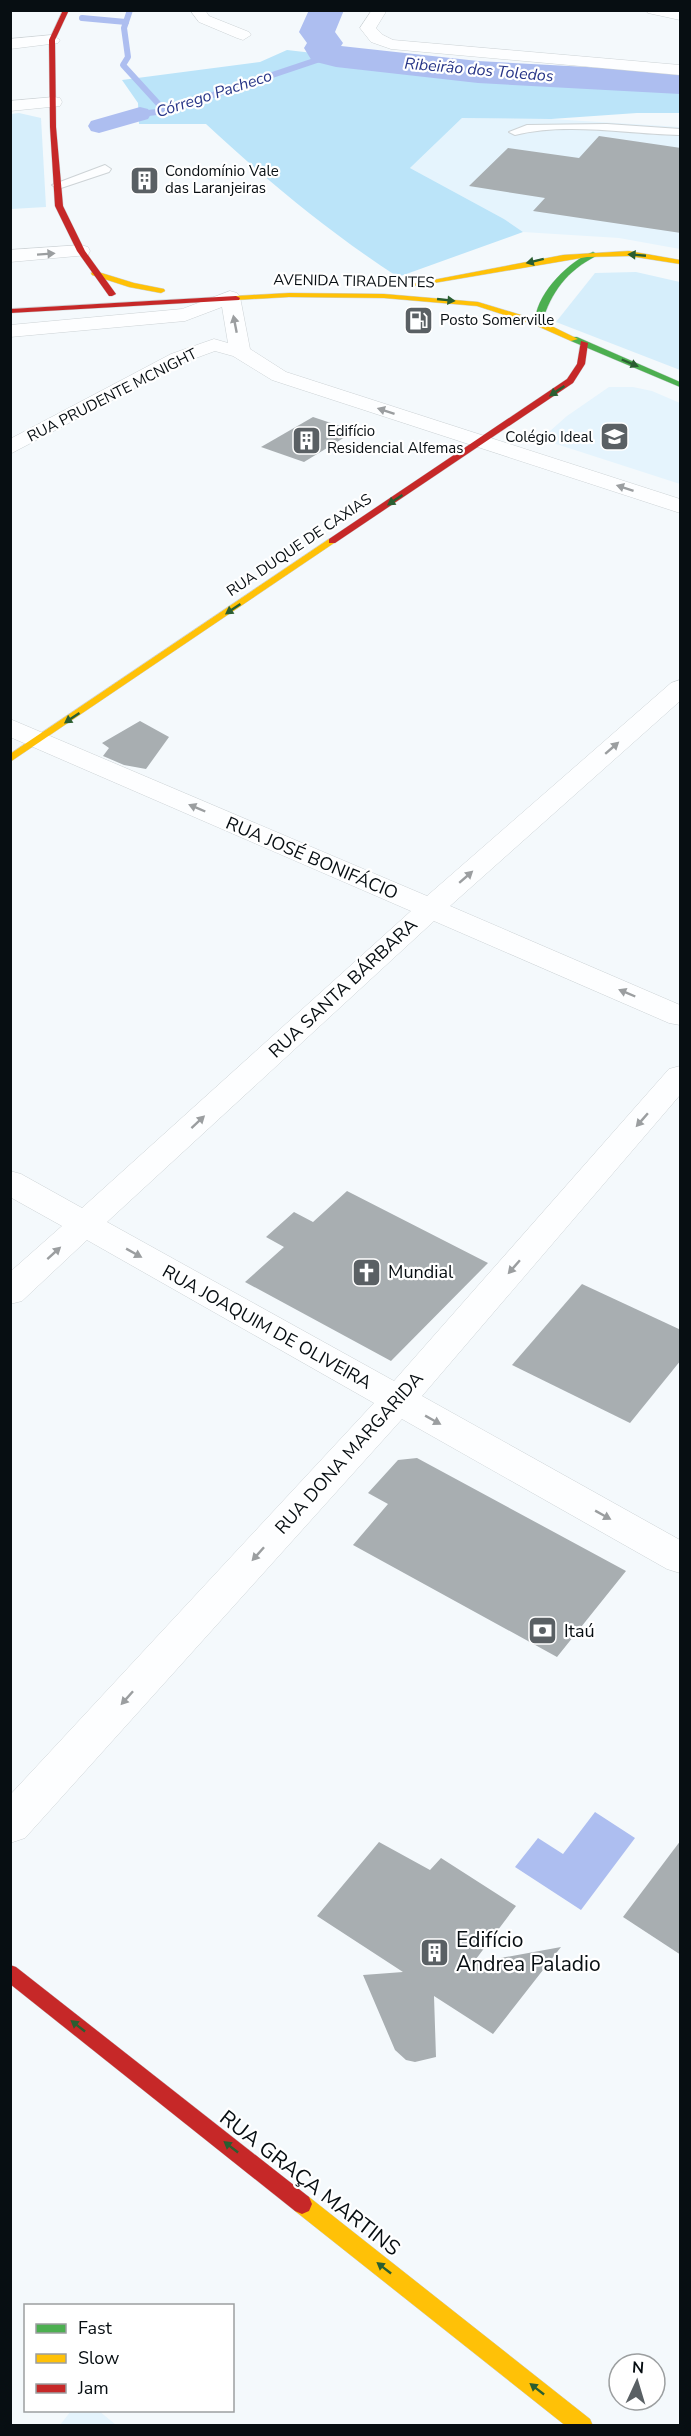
<svg xmlns="http://www.w3.org/2000/svg" width="691" height="2436" viewBox="0 0 691 2436" font-family="'Nunito Sans',sans-serif">
<rect width="100%" height="100%" fill="#f4f9fc"/>
<!-- built -->
<g fill="#e5f4fd">
<polygon points="462,118 551,119 680,127 680,249 619,238 523,232 504,219 410,168"/>
<polygon points="609,387 633,387 652,391 680,403 680,484 547,441 549,432 567,416"/>
<polygon points="71,2411 99,2411 116,2425 60,2425"/>
</g>
<!-- green -->
<g fill="#d6eefb">
<polygon points="19,113 41,118 46,207 11,209 11,114"/>
<polygon points="636,272 680,282 680,370 556,322 595,273"/>
</g>
<!-- forest -->
<path fill="#bbe4f9" d="M 287,50 L 478,72 L 680,83 L 680,113 L 637,113 L 551,119 L 462,118 L 410,168 L 504,219 L 523,232 L 398,277 C 330,233 265,179 206,124 L 139,124 L 138,103 L 122,80 L 260,62 Z"/>
<!-- water -->
<polygon fill="#adbef0" points="595,1812 635,1838 581,1910 515,1867 538,1838 563,1854"/>
<g fill="none" stroke-linecap="round" stroke-linejoin="round">
<!-- stream -->
<g stroke="#adbef0" stroke-width="6">
<polyline points="130,10 124,28 128,57 123,65 165,111"/>
<polyline points="82,18 126,22"/>
<polyline points="99,126 140,114 165,111 323,58 325,53"/>
</g>
<!-- canal -->
<polygon fill="#adbef0" fill-rule="evenodd" points="140,107 148,109 151,114 148,119 99,133 91,131 88,126 91,121"/>
<!-- river -->
<polygon fill="#adbef0" fill-rule="evenodd" points="309,10 344,10 335,32 343,43 341,46 478,61 680,72 680,94 478,83 336,67 312,61 304,48 307,43 299,32"/>
</g>
<!-- building -->
<g fill="#a8aeb1">
<polygon points="599,136 681,148 681,233 533,211 545,198 469,186 508,148 579,158"/>
<polygon points="313,417 355,431 304,462 261,447"/>
<polygon points="140,721 169,737 146,769 124,765 103,756 109,748 102,743"/>
<polygon points="347,1191 488,1263 391,1361 245,1282 284,1247 266,1237 294,1212 313,1222"/>
<polygon points="582,1284 681,1330 681,1360 630,1423 512,1365"/>
<polygon points="417,1458 626,1571 557,1657 353,1545 388,1504 368,1493 398,1460"/>
<polygon points="681,1840 681,1955 623,1917"/>
<polygon points="379,1842 430,1870 441,1858 516,1906 473,1963 561,1947 493,2034 434,1996 436,2057 415,2062 406,2060 395,2050 363,1975 403,1972 317,1916"/>
</g>
<g fill="none" stroke-linecap="round" stroke-linejoin="round">
<defs>
<g id="lane">
<path d="M 607,124 L 680,129 L 680,135 C 628,134 566,122 515,135 L 509,132 L 527,125 Z"/>
<polygon points="105,165 111,169 109,172 58,189 52,185"/>
</g>
<g id="street">
<polygon points="190,10 205,10 209,16 249,32 251,35 243,40 237,38 199,22"/>
<polygon points="372,10 387,10 376,28 383,35 393,40 680,65 680,75 391,49 371,42 360,28"/>
<polygon points="646,10 680,12 680,20 648,13"/>
<polygon points="52,35 60,40 58,43 10,49 10,39"/>
<polygon points="54,97 60,98 62,102 60,106 10,111 10,101"/>
<polygon points="81,245 88,247 90,251 88,255 10,262 10,250"/>
<polygon points="230,291 237,293 240,297 250,349 286,372 680,499 680,513 272,380 233,356 215,351 185,362 10,454 10,439 171,354 214,339 228,343 222,307 185,321 10,337 10,325 182,309"/>
<polygon points="680,680 680,701 450,906 680,1005 680,1025 669,1023 434,921 107,1222 394,1381 669,1069 680,1066 680,1095 422,1396 680,1540 680,1573 667,1569 402,1419 25,1838 10,1843 10,1795 374,1403 87,1240 22,1301 10,1304 10,1272 62,1226 10,1197 10,1171 21,1174 82,1208 411,911 10,737 10,719 427,896 671,683"/>
</g>
<g id="fast">
<path d="M 593,252 L 597,254 L 596,256 C 567,271 551,292 542,323 L 535,325 C 533,297 568,261 593,252 Z"/>
<polygon points="571,337 577,337 680,382 680,387 571,341"/>
</g>
<g id="slow">
<polygon points="629,251 680,260 680,264 629,256 587,257 416,286 412,284 563,255"/>
<polygon points="95,271 134,283 164,289 165,291 161,293 129,287 92,275 91,273"/>
<polygon points="289,293 384,294 478,302 541,321 578,339 571,341 535,325 477,306 384,298 289,297 236,300 232,298 236,296"/>
<polygon points="329,539 337,541 10,762 10,754"/>
<polygon points="302,2194 309,2197 590,2419 593,2426 566,2426 295,2211 292,2204 295,2197"/>
</g>
<g id="jam">
<polygon points="63,10 69,10 55,40 56,127 63,206 85,251 116,294 112,296 109,296 77,251 55,206 50,127 49,40"/>
<polygon points="236,296 240,298 239,300 10,313 10,309"/>
<polygon points="581,341 588,343 585,364 573,383 335,543 329,543 329,539 567,379 577,364"/>
<polygon points="10,1965 16,1967 309,2197 312,2204 309,2211 302,2214 295,2211 10,1984"/>
</g>
</defs>
<!-- lane casing -->
<use href="#lane" stroke="#cdd3d6" stroke-width="2"/>
<!-- street casing -->
<use href="#street" stroke="#cdd3d6" stroke-width="1"/>
<!-- fast casing -->
<use href="#fast" stroke="#cdd3d6" stroke-width="1"/>
<!-- slow casing -->
<use href="#slow" stroke="#cdd3d6" stroke-width="1"/>
<!-- jam casing -->
<use href="#jam" stroke="#cdd3d6" stroke-width="1"/>
<!-- lane -->
<use href="#lane" fill="#fdfeff" fill-rule="evenodd"/>
<!-- street -->
<use href="#street" fill="#fdfeff" fill-rule="evenodd"/>
<!-- fast -->
<use href="#fast" fill="#4caf50" fill-rule="evenodd"/>
<!-- slow -->
<use href="#slow" fill="#ffc107" fill-rule="evenodd"/>
<!-- jam -->
<use href="#jam" fill="#c62828" fill-rule="evenodd"/>
</g>
<!-- one-way arrows -->
<defs><path id="oneway-solid" d="M-6-.8H1V-3.2L6.5 0L1 3.2V.8H-6Z" transform="scale(1.5)"/></defs>
<g fill="#9b9ea0">
<use href="#oneway-solid" transform="translate(46 254) rotate(-4)"/>
<use href="#oneway-solid" transform="translate(235 324) rotate(-101)"/>
<use href="#oneway-solid" transform="translate(386 411) rotate(-162)"/>
<use href="#oneway-solid" transform="translate(625 488) rotate(-162)"/>
<use href="#oneway-solid" transform="translate(612 748) rotate(-41)"/>
<use href="#oneway-solid" transform="translate(197 808) rotate(-157)"/>
<use href="#oneway-solid" transform="translate(466 877) rotate(-41)"/>
<use href="#oneway-solid" transform="translate(627 993) rotate(-157)"/>
<use href="#oneway-solid" transform="translate(642 1120) rotate(131)"/>
<use href="#oneway-solid" transform="translate(198 1122) rotate(-43)"/>
<use href="#oneway-solid" transform="translate(54 1253) rotate(-42)"/>
<use href="#oneway-solid" transform="translate(134 1253) rotate(29)"/>
<use href="#oneway-solid" transform="translate(514 1267) rotate(131)"/>
<use href="#oneway-solid" transform="translate(433 1420) rotate(29)"/>
<use href="#oneway-solid" transform="translate(603 1515) rotate(29)"/>
<use href="#oneway-solid" transform="translate(258 1554) rotate(132)"/>
<use href="#oneway-solid" transform="translate(127 1698) rotate(132)"/>
</g>
<g fill="#2a5e31">
<use href="#oneway-solid" transform="translate(637 255) rotate(-175)"/>
<use href="#oneway-solid" transform="translate(535 261) rotate(166)"/>
<use href="#oneway-solid" transform="translate(446 300) rotate(6)"/>
<use href="#oneway-solid" transform="translate(630 363) rotate(23)"/>
<use href="#oneway-solid" transform="translate(557 391) rotate(146)"/>
<use href="#oneway-solid" transform="translate(395 500) rotate(146)"/>
<use href="#oneway-solid" transform="translate(233 609) rotate(146)"/>
<use href="#oneway-solid" transform="translate(72 718) rotate(146)"/>
<use href="#oneway-solid" transform="translate(78 2026) rotate(-142)"/>
<use href="#oneway-solid" transform="translate(231 2147) rotate(-142)"/>
<use href="#oneway-solid" transform="translate(384 2268) rotate(-142)"/>
<use href="#oneway-solid" transform="translate(537 2389) rotate(-142)"/>
</g>
<!-- icons -->
<defs>
<symbol id="building-square" viewBox="-11 -11 22 22"><rect x="-9" y="-9" width="18" height="18" rx="4" fill="#5a6064" stroke="#fff"/><path d="M-4-6H4V6H1V3H-1V6H-4ZM-2.5-4.3h1.7v1.8h-1.7ZM.8-4.3h1.7v1.8H.8ZM-2.5-1h1.7V.8h-1.7ZM.8-1h1.7V.8H.8Z" fill="#fff"/></symbol>
<symbol id="fuel-square" viewBox="-11 -11 22 22"><rect x="-9" y="-9" width="18" height="18" rx="4" fill="#5a6064" stroke="#fff"/><path d="M-5.5-6h7V0h2V4h1.3V-2.5L3-4.5l.8-.8L6-3V5H2.5V1h-1V6h-7ZM-4.2-4.7v3.2H.2V-4.7Z" fill="#fff"/></symbol>
<symbol id="school-square" viewBox="-11 -11 22 22"><rect x="-9" y="-9" width="18" height="18" rx="4" fill="#5a6064" stroke="#fff"/><path d="M0-5L7-2L0 1L-7-2ZM-4 1L0 2.5L4 1V4Q0 6-4 4Z" fill="#fff"/></symbol>
<symbol id="church-square" viewBox="-11 -11 22 22"><rect x="-9" y="-9" width="18" height="18" rx="4" fill="#5a6064" stroke="#fff"/><path d="M-1.2-6h2.4v3.5h3.3v2.4h-3.3V6h-2.4V-.1h-3.3v-2.4h3.3Z" fill="#fff"/></symbol>
<symbol id="bank-square" viewBox="-11 -11 22 22"><rect x="-9" y="-9" width="18" height="18" rx="4" fill="#5a6064" stroke="#fff"/><path d="M-6-4H6V4H-6ZM0-2.3a2.3 2.3 0 1 0 0 4.6a2.3 2.3 0 1 0 0-4.6Z" fill="#fff"/></symbol>
</defs>
<g fill-rule="evenodd">
<use href="#building-square" x="128" y="164" width="33" height="33"/>
<use href="#fuel-square" x="402" y="304" width="33" height="33"/>
<use href="#school-square" x="598" y="420" width="33" height="33"/>
<use href="#building-square" x="290" y="424" width="33" height="33"/>
<use href="#church-square" x="350" y="1256" width="33" height="33"/>
<use href="#bank-square" x="526" y="1614" width="33" height="33"/>
<use href="#building-square" x="418" y="1936" width="33" height="33"/>
</g>
<g text-anchor="middle" dominant-baseline="central" stroke-width="4.5" stroke-linejoin="round" paint-order="stroke">
<!-- far-poi labels -->
<g font-size="15" fill="#070e12" stroke="#fff" text-anchor="start">
<text x="165" y="171">Condomínio Vale<tspan x="165" dy="17">das Laranjeiras</tspan></text>
<text x="440" y="320">Posto Somerville</text>
<text x="327" y="431">Edifício<tspan x="327" dy="17">Residencial Alfemas</tspan></text>
<text x="593" y="437" text-anchor="end">Colégio Ideal</text>
</g>
<!-- far-street labels -->
<g font-size="15" fill="#070e12" stroke="#fff">
<text transform="translate(354 281) rotate(1)">AVENIDA TIRADENTES</text>
<text transform="translate(112 395) rotate(-27)">RUA PRUDENTE MCNIGHT</text>
<text transform="translate(299 545) rotate(-34)">RUA DUQUE DE CAXIAS</text>
</g>
<!-- far-water labels -->
<g font-size="16" font-style="italic" fill="#283688" stroke="#fff">
<text transform="translate(479 70) rotate(5)">Ribeirão dos Toledos</text>
<text transform="translate(214 94) rotate(-18)">Córrego Pacheco</text>
</g>
<!-- street labels -->
<g font-size="18" fill="#070e12" stroke="#fff">
<text transform="translate(312 858) rotate(23)">RUA JOSÉ BONIFÁCIO</text>
<text transform="translate(343 988) rotate(-43)">RUA SANTA BÁRBARA</text>
<text transform="translate(267 1327) rotate(29)">RUA JOAQUIM DE OLIVEIRA</text>
<text transform="translate(349 1453) rotate(-48)">RUA DONA MARGARIDA</text>
</g>
<!-- poi labels -->
<g font-size="18" fill="#070e12" stroke="#fff" text-anchor="start">
<text x="388" y="1272">Mundial</text>
<text x="564" y="1631">Itaú</text>
</g>
<!-- near-poi labels -->
<g font-size="21" fill="#070e12" stroke="#fff" text-anchor="start">
<text x="456" y="1940">Edifício<tspan x="456" dy="24">Andrea Paladio</tspan></text>
</g>
<!-- near-street labels -->
<g font-size="21" fill="#070e12" stroke="#fff">
<text transform="translate(310 2183) rotate(38)">RUA GRAÇA MARTINS</text>
</g>
</g>
<!-- border -->
<rect width="691" height="2436" fill="none" stroke="#070e12" stroke-width="24"/>
<!-- legend -->
<rect x="24" y="2304" width="210" height="108" fill="#ffffff" stroke="#9c9fa0" stroke-width="1.5"/>
<rect x="36" y="2324" width="30" height="9" fill="#4caf50" stroke="#9c9fa0" stroke-width="1.5"/>
<text x="78" y="2334" font-size="18" fill="#070e12">Fast</text>
<rect x="36" y="2354" width="30" height="9" fill="#ffc107" stroke="#9c9fa0" stroke-width="1.5"/>
<text x="78" y="2364" font-size="18" fill="#070e12">Slow</text>
<rect x="36" y="2384" width="30" height="9" fill="#c62828" stroke="#9c9fa0" stroke-width="1.5"/>
<text x="78" y="2394" font-size="18" fill="#070e12">Jam</text>
<!-- north arrow -->
<g transform="translate(637 2382) rotate(4)"><circle r="28" fill="#ffffff" stroke="#9c9fa0" stroke-width="1.5"/>
<path d="M0-4.5L10 22L0 15L-10 22Z" fill="#5a6064"/>
<text y="-9" font-size="16" font-weight="bold" text-anchor="middle" fill="#070e12">N</text>
</g>
</svg>
